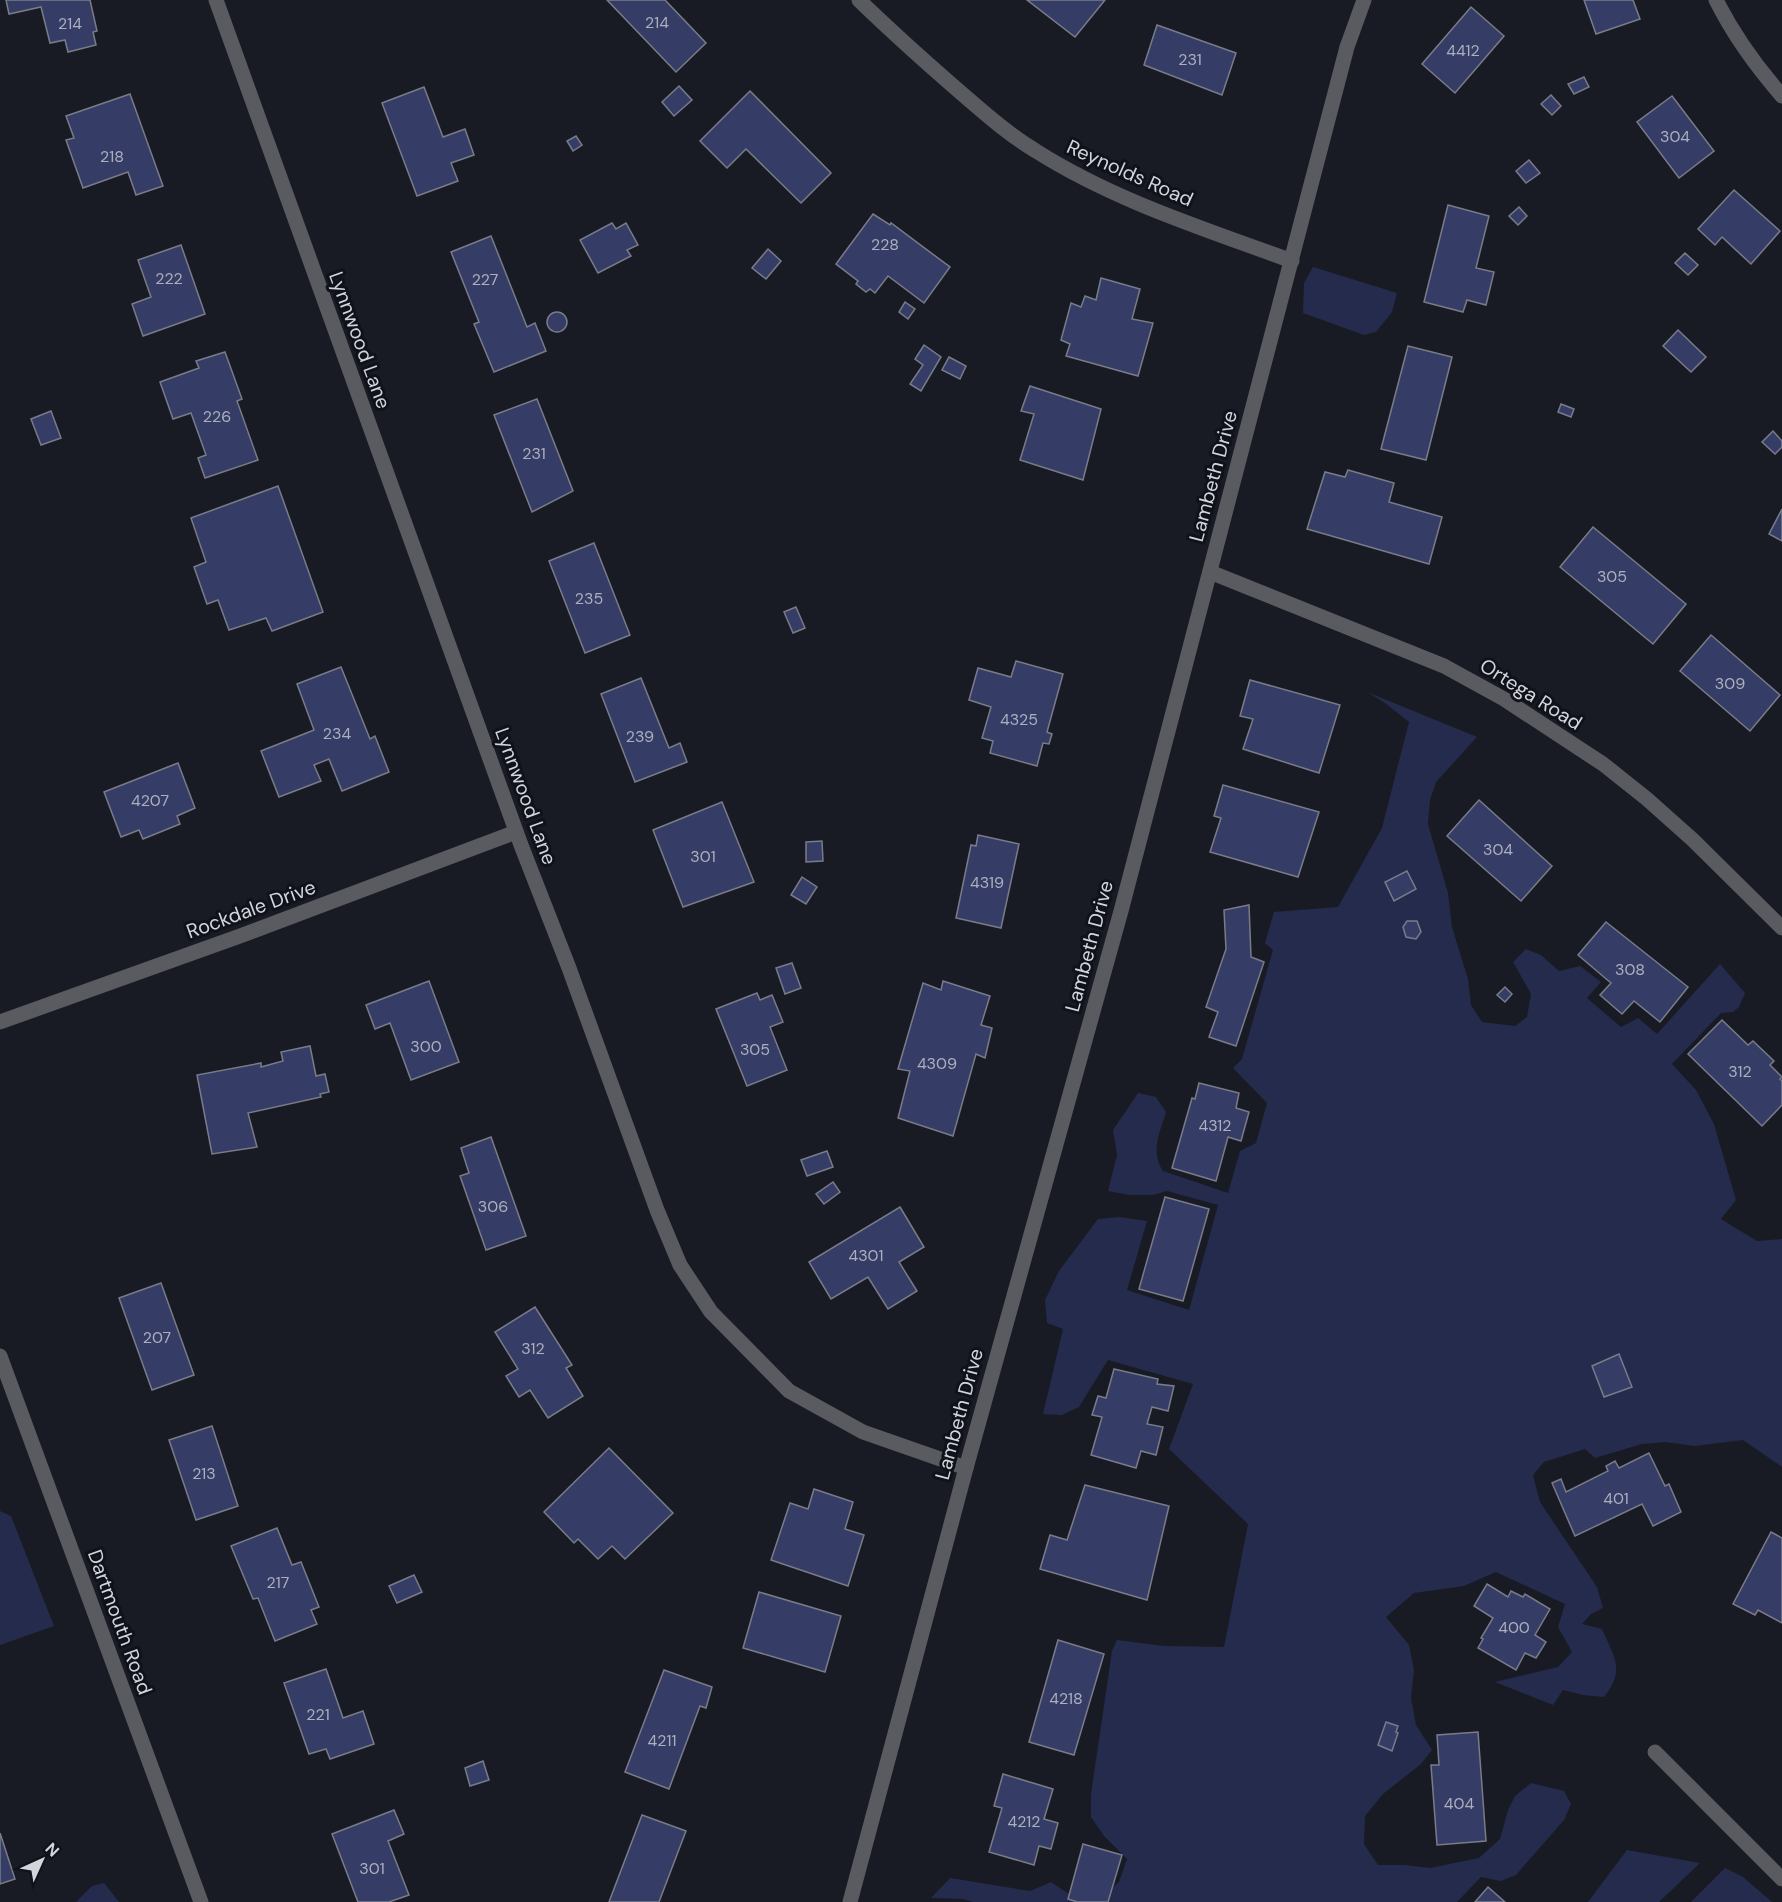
<svg xmlns="http://www.w3.org/2000/svg" width="1782" height="1902" viewBox="0 0 1782 1902" font-family="'DM Sans',sans-serif">
<rect width="100%" height="100%" fill="#191b24"/>
<!-- green -->
<g fill="#242b4c">
<polygon points="1313,267 1397,293 1392,312 1376,332 1364,335 1303,313 1304,283"/>
<path d="M 1367,692 L 1477,737 L 1436,782 L 1430,800 L 1428,824 L 1448,893 L 1452,927 L 1468,979 L 1471,1005 L 1482,1022 L 1515,1026 L 1527,1017 L 1531,994 L 1513,962 L 1526,949 L 1541,955 L 1559,971 L 1580,966 L 1601,982 L 1587,998 L 1621,1027 L 1638,1018 L 1657,1034 L 1720,964 L 1745,993 L 1739,1007 L 1733,1012 L 1721,1013 L 1672,1064 L 1696,1090 L 1714,1124 L 1736,1200 L 1721,1219 L 1757,1241 L 1782,1239 L 1782,1467 L 1743,1440 L 1695,1446 L 1665,1442 L 1642,1444 L 1595,1458 L 1585,1449 L 1544,1462 L 1533,1475 L 1540,1502 L 1597,1587 L 1603,1608 L 1591,1614 L 1582,1624 L 1602,1629 C 1614,1657 1626,1670 1604,1697 L 1583,1695 L 1563,1690 L 1553,1705 L 1495,1682 L 1558,1667 L 1572,1652 L 1558,1627 L 1565,1604 L 1496,1572 L 1464,1586 L 1414,1593 L 1386,1617 L 1409,1645 L 1414,1670 L 1411,1698 L 1416,1725 L 1432,1750 L 1421,1764 L 1383,1794 L 1365,1816 L 1364,1844 L 1378,1865 L 1405,1865 L 1430,1868 L 1479,1858 L 1500,1839 L 1508,1810 L 1515,1796 L 1531,1783 L 1564,1791 L 1571,1804 L 1564,1820 L 1516,1875 L 1501,1881 L 1481,1877 L 1457,1902 L 1095,1902 L 1119,1882 L 1127,1859 L 1104,1836 L 1091,1817 L 1091,1794 L 1112,1651 L 1117,1640 L 1164,1646 L 1224,1647 L 1248,1524 L 1169,1449 L 1193,1384 L 1108,1360 L 1079,1407 L 1062,1415 L 1043,1414 L 1063,1329 L 1047,1323 L 1045,1300 L 1059,1271 L 1098,1219 L 1119,1217 L 1147,1221 L 1127,1290 L 1189,1310 L 1218,1205 L 1167,1191 L 1153,1195 L 1130,1195 L 1108,1191 L 1117,1155 L 1113,1130 L 1138,1093 L 1156,1097 L 1166,1112 C 1160,1132 1150,1152 1163,1171 L 1228,1193 L 1240,1151 L 1256,1143 L 1267,1103 L 1233,1068 L 1242,1059 L 1273,950 L 1265,943 L 1274,912 L 1338,907 L 1382,828 L 1409,722 L 1385,703 Z"/>
<polygon points="0,1511 11,1516 54,1626 0,1645"/>
<polygon points="1627,1850 1700,1863 1659,1902 1588,1902"/>
<polygon points="1725,1868 1743,1877 1772,1902 1691,1902"/>
<polygon points="950,1878 1030,1891 1051,1882 1081,1902 973,1902 963,1899 931,1898"/>
<polygon points="104,1883 119,1902 76,1902 92,1886"/>
</g>
<!-- building -->
<g fill="#353d66" stroke="#797c88" stroke-width="1.5">
<polygon points="6,0 90,0 97,31 93,32 96,45 68,52 65,40 50,43 41,7 9,14"/>
<polygon points="607,0 665,0 706,43 676,72"/>
<polygon points="1027,0 1105,0 1075,37"/>
<polygon points="1584,0 1633,0 1640,19 1596,34"/>
<polygon points="1471,7 1504,36 1455,93 1422,64"/>
<polygon points="1157,25 1236,53 1222,95 1144,65"/>
<polygon points="1584,77 1589,87 1574,94 1568,84"/>
<polygon points="679,86 692,100 674,116 662,102"/>
<polygon points="424,87 443,137 465,129 474,155 451,163 458,181 417,196 382,103"/>
<polygon points="750,91 831,173 801,203 746,149 727,168 700,141"/>
<polygon points="130,94 163,186 136,195 128,172 83,188 66,140 74,138 66,116"/>
<polygon points="1551,95 1561,106 1552,115 1541,104"/>
<polygon points="1672,96 1714,151 1679,178 1637,122"/>
<polygon points="576,136 582,145 573,151 567,141"/>
<polygon points="1529,160 1540,173 1526,183 1516,171"/>
<polygon points="1734,190 1780,231 1751,264 1722,237 1715,245 1698,229"/>
<polygon points="1448,205 1489,216 1476,268 1494,272 1486,305 1467,300 1463,312 1424,302"/>
<polygon points="1519,207 1527,216 1518,225 1509,216"/>
<polygon points="873,214 890,225 891,223 950,267 924,303 888,276 875,293 870,289 866,292 856,284 858,281 836,264"/>
<polygon points="612,223 616,229 626,223 638,245 627,250 631,256 598,273 580,240"/>
<polygon points="491,236 527,327 535,323 546,351 494,372 474,324 479,322 451,252"/>
<polygon points="181,245 205,314 143,336 132,304 151,297 138,260"/>
<polygon points="768,249 781,261 766,279 752,268"/>
<polygon points="1685,253 1698,265 1688,275 1675,263"/>
<polygon points="1101,278 1140,289 1132,319 1153,323 1138,376 1066,356 1070,344 1061,340 1071,303 1081,307 1085,296 1096,300"/>
<polygon points="905,302 915,309 908,319 899,312"/>
<circle cx="557" cy="322" r="10"/>
<polygon points="1678,330 1706,357 1691,372 1663,346"/>
<polygon points="924,345 941,357 921,391 910,384 923,365 915,359"/>
<polygon points="1408,346 1452,357 1426,460 1381,449"/>
<polygon points="225,352 242,399 237,401 258,460 205,478 198,458 206,455 191,413 173,419 160,382 199,368 196,361"/>
<polygon points="949,357 966,366 960,379 942,370"/>
<polygon points="1030,386 1101,409 1083,480 1020,460 1034,414 1021,411"/>
<polygon points="537,399 573,491 532,512 494,415"/>
<polygon points="1561,404 1574,409 1571,417 1558,412"/>
<polygon points="51,411 61,438 41,445 31,419"/>
<polygon points="1773,431 1782,441 1782,447 1775,454 1762,442"/>
<polygon points="1348,470 1394,483 1389,502 1442,517 1429,564 1307,529 1325,472 1345,477"/>
<polygon points="278,486 323,612 272,631 266,618 229,630 218,600 207,604 194,567 206,562 191,518"/>
<polygon points="1782,509 1782,541 1769,534"/>
<polygon points="1593,527 1686,604 1653,644 1560,567"/>
<polygon points="594,543 630,635 585,653 549,561"/>
<polygon points="796,607 805,628 793,633 784,612"/>
<polygon points="1711,635 1780,695 1750,731 1680,671"/>
<polygon points="1016,661 1063,674 1047,732 1052,734 1049,744 1043,743 1037,766 990,753 993,741 982,738 991,707 969,700 978,668 1011,677"/>
<polygon points="341,667 370,739 375,736 389,772 342,791 329,759 314,765 321,781 279,797 261,751 314,730 297,684"/>
<polygon points="641,678 669,748 680,743 687,762 635,782 601,694"/>
<polygon points="1250,680 1340,705 1319,773 1243,749 1253,719 1240,716"/>
<polygon points="178,763 195,808 177,816 180,824 143,839 139,830 121,837 104,792"/>
<polygon points="1223,785 1319,812 1298,877 1210,852 1221,818 1214,816"/>
<polygon points="1479,800 1552,866 1521,901 1447,836"/>
<polygon points="722,802 754,882 683,907 653,830"/>
<polygon points="978,835 1019,844 1001,928 956,918 971,845 976,846"/>
<polygon points="822,841 823,861 806,862 806,842"/>
<polygon points="1407,871 1416,889 1394,901 1385,882"/>
<polygon points="802,877 817,887 806,904 791,895"/>
<polygon points="1249,905 1251,957 1264,962 1236,1046 1209,1037 1218,1012 1206,1007 1226,949 1224,910"/>
<polygon points="1407,921 1417,921 1421,932 1416,939 1406,937 1403,927"/>
<polygon points="1606,922 1688,987 1660,1022 1634,1001 1622,1014 1600,995 1611,983 1578,955"/>
<polygon points="792,963 801,988 785,994 776,968"/>
<polygon points="429,981 459,1062 411,1080 390,1023 375,1029 366,1005"/>
<polygon points="943,981 990,996 981,1025 992,1028 985,1058 976,1054 953,1136 898,1118 910,1071 898,1069 923,983 941,990"/>
<polygon points="1505,987 1512,994 1505,1002 1497,995"/>
<polygon points="757,993 760,1000 772,995 783,1022 770,1027 787,1070 747,1086 716,1009"/>
<polygon points="1722,1020 1748,1045 1753,1041 1774,1061 1770,1065 1782,1077 1780,1079 1782,1081 1782,1105 1762,1126 1688,1054"/>
<polygon points="310,1046 316,1076 325,1074 329,1092 320,1094 321,1097 248,1113 257,1147 212,1154 197,1075 261,1063 261,1067 283,1061 281,1052"/>
<polygon points="1199,1083 1239,1093 1236,1108 1249,1112 1241,1141 1228,1137 1216,1181 1172,1168 1192,1098 1195,1099"/>
<polygon points="491,1137 526,1236 486,1250 460,1176 469,1173 461,1148"/>
<polygon points="827,1151 833,1167 807,1176 801,1160"/>
<polygon points="833,1182 840,1192 824,1204 816,1194"/>
<polygon points="1165,1197 1209,1209 1183,1301 1139,1289"/>
<polygon points="900,1207 924,1247 899,1262 917,1291 888,1309 868,1277 831,1299 809,1262"/>
<polygon points="161,1283 194,1375 152,1390 119,1298"/>
<polygon points="535,1307 572,1365 566,1368 583,1396 548,1418 530,1390 519,1397 506,1376 518,1369 495,1332"/>
<polygon points="1619,1354 1632,1387 1604,1397 1592,1366"/>
<polygon points="1114,1369 1158,1379 1157,1384 1174,1386 1168,1411 1152,1407 1147,1424 1163,1427 1156,1455 1141,1451 1136,1468 1091,1455 1102,1417 1092,1415 1098,1396 1106,1398"/>
<polygon points="212,1426 238,1506 196,1520 169,1440"/>
<polygon points="609,1448 673,1513 625,1559 612,1546 598,1559 578,1539 574,1543 544,1512"/>
<polygon points="1649,1453 1665,1486 1669,1484 1681,1512 1653,1526 1642,1504 1575,1536 1552,1483 1561,1479 1566,1492 1608,1471 1606,1466 1615,1461 1619,1468"/>
<polygon points="1085,1485 1169,1506 1147,1600 1040,1569 1050,1535 1067,1540"/>
<polygon points="814,1489 853,1502 845,1529 864,1535 848,1586 771,1560 790,1503 808,1509"/>
<polygon points="277,1528 292,1565 301,1562 319,1607 311,1610 317,1624 275,1641 258,1598 253,1599 231,1546"/>
<polygon points="1771,1532 1782,1538 1782,1623 1758,1610 1755,1615 1733,1604"/>
<polygon points="414,1575 422,1592 397,1603 389,1586"/>
<polygon points="1487,1584 1508,1597 1511,1591 1523,1597 1525,1594 1550,1609 1535,1635 1546,1642 1536,1658 1525,1653 1516,1670 1478,1648 1483,1639 1481,1638 1493,1618 1474,1606"/>
<polygon points="759,1592 841,1616 825,1672 743,1648"/>
<polygon points="1058,1640 1104,1654 1074,1755 1029,1742"/>
<polygon points="326,1669 343,1718 363,1711 374,1744 330,1759 326,1749 309,1754 284,1683"/>
<polygon points="664,1670 712,1687 706,1708 700,1706 669,1789 625,1772"/>
<polygon points="1386,1722 1398,1726 1396,1732 1398,1733 1392,1751 1378,1745"/>
<polygon points="1478,1732 1486,1841 1437,1845 1431,1765 1439,1765 1437,1735"/>
<polygon points="483,1761 489,1780 470,1786 465,1768"/>
<polygon points="1003,1774 1053,1789 1044,1819 1058,1823 1051,1849 1039,1846 1034,1865 989,1852 1002,1808 994,1806"/>
<polygon points="394,1810 404,1834 388,1841 409,1895 389,1902 358,1902 332,1834"/>
<polygon points="642,1815 686,1831 659,1902 609,1902"/>
<polygon points="0,1833 15,1879 0,1884"/>
<polygon points="1083,1844 1122,1855 1108,1902 1077,1902 1068,1899"/>
<polygon points="1488,1887 1505,1902 1475,1902"/>
</g>
<g fill="none" stroke-linecap="round" stroke-linejoin="round">
<!-- minor -->
<g stroke="#5a5b60" stroke-width="15">
<polyline points="216,0 521,845 569,968 657,1210 680,1265 711,1312 789,1391 863,1432 966,1468"/>
<path d="M 859,0 C 894,34 930,66 967,98 C 989,117 1011,136 1036,151 C 1115,201 1205,229 1292,261"/>
<path d="M 1716,0 C 1734,36 1755,65 1782,96"/>
<polyline points="1210,572 1444,666 1504,699 1603,764 1647,799 1693,840 1782,928"/>
<polyline points="0,1022 240,936 516,832"/>
<polyline points="0,1356 201,1902"/>
<polyline points="1655,1752 1782,1879"/>
<polyline points="850,1902 966,1468 1121,911 1347,47 1364,0"/>
</g>
</g>
<g text-anchor="middle" dominant-baseline="central" stroke-width="6" stroke-linejoin="round" paint-order="stroke">
<!-- number labels -->
<g font-size="16" fill="#acafbe">
<text x="657" y="22">214</text>
<text x="70" y="23">214</text>
<text x="1463" y="50">4412</text>
<text x="1190" y="59">231</text>
<text x="1675" y="136">304</text>
<text x="112" y="156">218</text>
<text x="885" y="244">228</text>
<text x="169" y="278">222</text>
<text x="485" y="279">227</text>
<text x="217" y="416">226</text>
<text x="534" y="453">231</text>
<text x="1612" y="576">305</text>
<text x="589" y="598">235</text>
<text x="1730" y="683">309</text>
<text x="1019" y="719">4325</text>
<text x="337" y="733">234</text>
<text x="640" y="736">239</text>
<text x="150" y="800">4207</text>
<text x="1498" y="849">304</text>
<text x="703" y="856">301</text>
<text x="987" y="882">4319</text>
<text x="1630" y="969">308</text>
<text x="426" y="1046">300</text>
<text x="755" y="1049">305</text>
<text x="937" y="1063">4309</text>
<text x="1740" y="1071">312</text>
<text x="1215" y="1125">4312</text>
<text x="493" y="1206">306</text>
<text x="866" y="1255">4301</text>
<text x="157" y="1337">207</text>
<text x="533" y="1348">312</text>
<text x="204" y="1473">213</text>
<text x="1616" y="1498">401</text>
<text x="278" y="1582">217</text>
<text x="1514" y="1627">400</text>
<text x="1066" y="1698">4218</text>
<text x="318" y="1714">221</text>
<text x="662" y="1740">4211</text>
<text x="1459" y="1803">404</text>
<text x="1024" y="1821">4212</text>
<text x="372" y="1868">301</text>
</g>
<!-- street labels -->
<g font-size="20" fill="#d3d5db" stroke="#10121b">
<text transform="translate(1130 173) rotate(24)">Reynolds Road</text>
<text transform="translate(360 340) rotate(70)">Lynnwood Lane</text>
<text transform="translate(1213 476) rotate(-75)">Lambeth Drive</text>
<text transform="translate(1531 694) rotate(32)">Ortega Road</text>
<text transform="translate(526 796) rotate(70)">Lynnwood Lane</text>
<text transform="translate(251 909) rotate(-20)">Rockdale Drive</text>
<text transform="translate(1089 946) rotate(-75)">Lambeth Drive</text>
<text transform="translate(959 1414) rotate(-75)">Lambeth Drive</text>
<text transform="translate(120 1622) rotate(70)">Dartmouth Road</text>
</g>
</g>
<!-- north arrow -->
<g transform="translate(42 1860) rotate(45)" stroke="#10121b" stroke-width="4.5" paint-order="stroke">
<path d="M0-4.5L10 22L0 15L-10 22Z" fill="#d3d5db"/>
<text y="-9" font-size="16" font-weight="bold" text-anchor="middle" fill="#d3d5db">N</text>
</g>
</svg>
